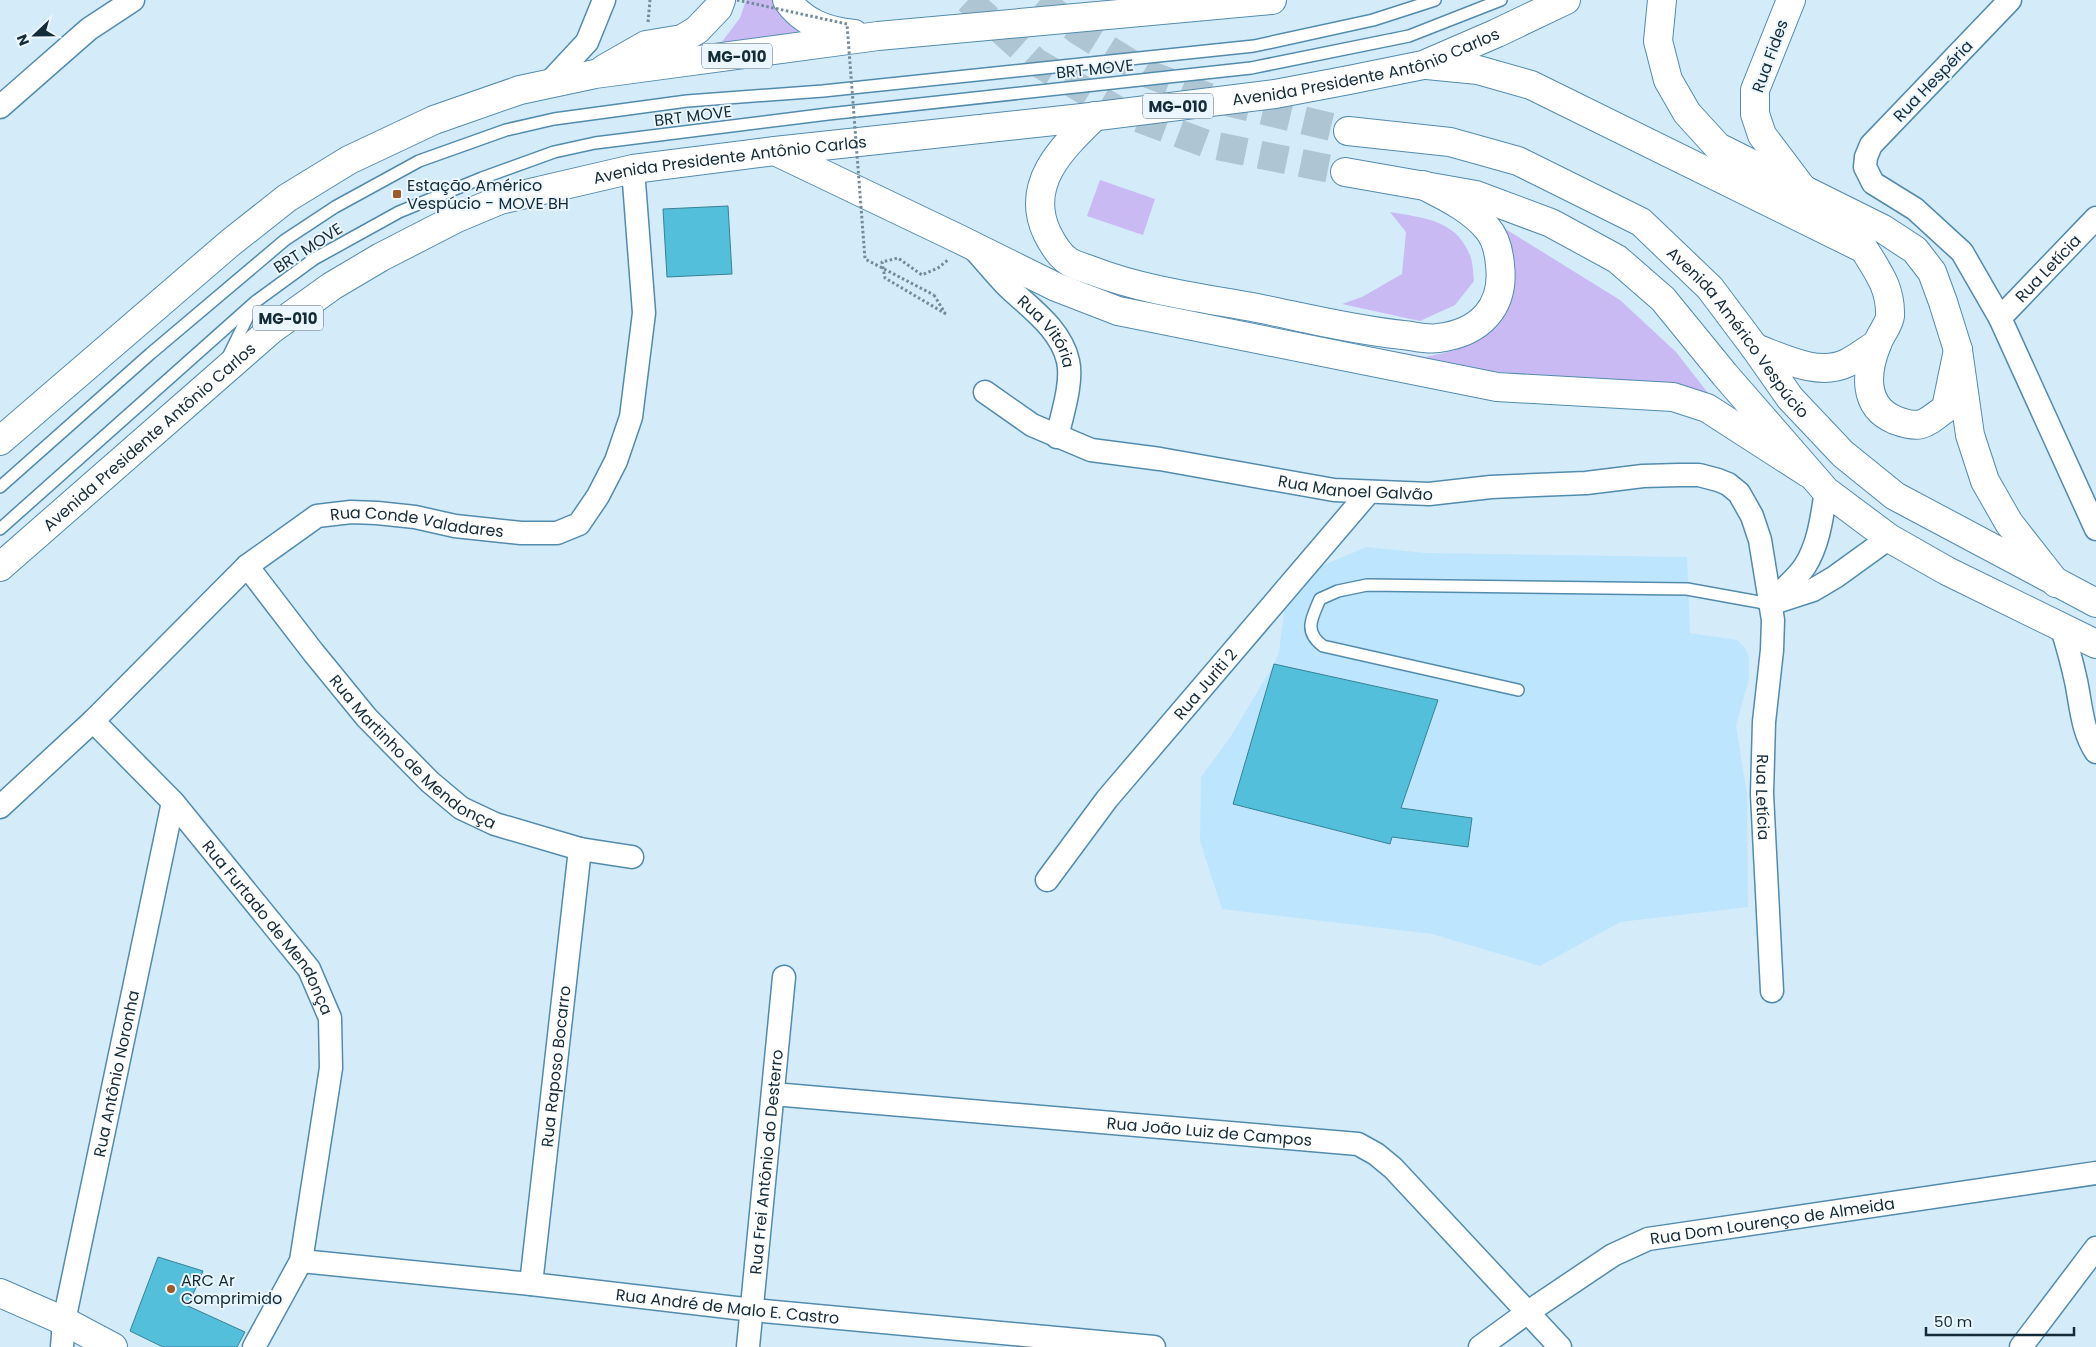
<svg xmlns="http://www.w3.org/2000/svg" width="2096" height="1347" viewBox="0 0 2096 1347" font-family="Poppins,sans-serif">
<rect width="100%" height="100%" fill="#d4ebfa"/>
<!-- built -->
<polygon fill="#bee5fe" points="1366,547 1425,553 1687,557 1690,633 1737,640 1746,649 1749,658 1749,679 1736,725 1747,794 1748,907 1620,922 1540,966 1432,934 1222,909 1200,841 1201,777 1231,736 1274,664 1279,652 1285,604 1317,568"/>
<!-- green -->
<g fill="#c9baf4">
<polygon points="746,0 779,0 806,33 721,43 740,18"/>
<polygon points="1100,180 1155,199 1143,235 1087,216"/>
<path d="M 1390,212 C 1423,218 1454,219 1469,253 C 1473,261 1473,272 1474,281 L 1455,305 L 1420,321 L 1342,304 L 1362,297 L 1402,274 L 1406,232 Z"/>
<path d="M 1499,225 L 1620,300 L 1676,352 L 1708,393 L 1653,383 L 1486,371 L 1437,363 L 1093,292 L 1053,276 L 1057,271 C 1172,317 1304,334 1426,357 C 1457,350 1468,349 1493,327 Z"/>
</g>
<!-- building -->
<g fill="#54bfda" stroke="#368294">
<polygon points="728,206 732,274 667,277 663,209"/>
<polygon points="1274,664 1438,700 1401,808 1472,818 1468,847 1392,837 1390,844 1233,804"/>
<polygon points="158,1257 203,1271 188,1306 245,1332 237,1347 163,1347 130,1331"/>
</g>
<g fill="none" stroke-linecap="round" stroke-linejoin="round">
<!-- secondary-tunnel -->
<g stroke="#aec5d3" stroke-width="28" stroke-dasharray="28 14" stroke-linecap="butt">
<polyline points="968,0 1036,62 1119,111 1207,144 1345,172"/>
<polyline points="1040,0 1077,30 1148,74 1214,99 1348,131"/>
</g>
<defs>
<g id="service">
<polyline points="228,357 252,308"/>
<polyline points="0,487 150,354 285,240 335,207 419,161 506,130 554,119 687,101 823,91 1254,46 1373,20 1435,0"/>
<polyline points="0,529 255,302 314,259 399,212 482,178 554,152 595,143 828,114 1251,68 1409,36 1501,0"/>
<path d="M 1518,690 L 1323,646 C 1303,631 1312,618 1320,599 L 1338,591 L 1367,585 L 1687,589 L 1770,604"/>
</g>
<g id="minor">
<polyline points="2010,0 1871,145 1866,157 1865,167 1873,183 1915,209 1962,252 2000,318 2096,529"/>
<polyline points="546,86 587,42 604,0"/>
<polyline points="0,107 89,29 133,0"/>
<path id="s1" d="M 974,249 C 985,261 996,275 1008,287 C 1029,307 1061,329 1068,361 C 1073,382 1062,415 1057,437"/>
<path id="s2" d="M 2000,318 L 2096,218"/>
<path id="s3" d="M 985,392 L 1032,425 L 1091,450 L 1160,459 L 1334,490 L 1429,494 L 1491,487 L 1586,483 L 1643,476 L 1679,475 L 1699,475 L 1718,480 L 1728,484 L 1739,493 L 1752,516 L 1760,540 L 1773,620 L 1772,650 L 1764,722 L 1762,794 L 1772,991"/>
<path id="s4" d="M 247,566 L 313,652 L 367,718 L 430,782 L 461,808 L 495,824 L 580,849 L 632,857"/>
<path d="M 1771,603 C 1781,590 1796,580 1805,566 C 1819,544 1822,516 1826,491"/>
<polyline points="1770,604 1813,590 1835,577 1889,538"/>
<path d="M 2061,626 C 2067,644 2072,663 2076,681 C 2081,705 2082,731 2096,752"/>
<path id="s5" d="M 93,721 L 173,802 L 309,969 L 330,1018 L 331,1068 L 301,1261 L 254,1347"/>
<path id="s6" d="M 0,807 L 93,721 L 247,566 L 317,516 L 351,512 L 377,513 L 415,517 L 455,526 L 521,533 L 557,533 L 579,524 L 598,496 L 616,461 L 631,417 L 644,313 L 633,169"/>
<path id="s7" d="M 1047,880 L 1107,799 L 1369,492"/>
<path id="s8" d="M 773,1094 L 1358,1144 L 1376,1154 L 1393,1168 L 1560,1347"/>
<path id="s9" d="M 301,1261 L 531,1284 L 753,1310 L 1154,1347"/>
<path id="s10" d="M 531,1284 L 580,849"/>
<path id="s11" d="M 62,1347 L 64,1321 L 173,802"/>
<path id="s12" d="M 748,1347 L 784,977"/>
<path id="s13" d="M 1480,1347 L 1528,1312 L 1613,1255 L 1648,1239 L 2096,1173"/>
<polyline points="2021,1347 2096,1248"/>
</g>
<g id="tertiary">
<polyline points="1791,0 1755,90 1755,114 1762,135 1802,188"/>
<polyline points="0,1293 64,1321 113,1347"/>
</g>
<g id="secondary">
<path id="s14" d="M 1348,131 L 1450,142 L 1518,161 L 1641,222 L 1710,288 L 1755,348 L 1790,398 L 1843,454 L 1895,496 L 2096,603"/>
<polyline points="1345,172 1476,195 1551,223 1617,259 1663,299 1725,375 1826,491 1889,538 1947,571 2096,644"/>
</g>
<g id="trunk">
<path d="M 787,0 C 803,23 827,31 854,34"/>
<polyline points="1662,0 1658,41 1668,80 1687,113 1718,147 1883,229 1915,250 1932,272 1943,302 1958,350 1970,435 1985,481 2009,523 2056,583"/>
<path d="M 1427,65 L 1478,70 L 1531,85 L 1864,249 C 1878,272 1891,288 1890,316 C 1889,325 1880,335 1877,344 C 1866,372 1862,406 1895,420 C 1921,430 1925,424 1946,408 L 1958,350"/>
<polyline points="604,69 646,45 682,39 697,30 718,8 721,0"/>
<path d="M 1095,116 C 1062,148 1024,184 1047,233 C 1052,243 1059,255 1068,261 C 1075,266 1086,268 1093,271 C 1145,291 1203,298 1257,308 C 1306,318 1354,330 1403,335 C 1414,336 1427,340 1438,338 C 1480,333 1505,307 1500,265 C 1499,253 1496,238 1487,228 C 1470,208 1446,197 1423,185"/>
<polyline points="775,151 959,239 1056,287 1118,311 1497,387 1673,397 1707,408 1808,473"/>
<path d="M 1755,348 C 1783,358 1818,377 1847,363 C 1857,358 1867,350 1877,344"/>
<polyline points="0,441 230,243 287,198 349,160 434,120 520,90 595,74 878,36 1272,0"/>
<path id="s15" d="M 0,567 L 272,329 L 332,286 L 381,257 L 457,218 L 500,200 L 633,169 L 775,151 L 1082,118 L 1275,94 L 1349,80 L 1423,65 L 1497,33 L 1566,0"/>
</g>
</defs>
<!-- service casing -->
<use href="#service" stroke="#538bad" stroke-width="14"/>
<!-- minor casing -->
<use href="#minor" stroke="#538bad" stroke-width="25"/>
<!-- tertiary casing -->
<use href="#tertiary" stroke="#538bad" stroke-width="30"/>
<!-- secondary casing -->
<use href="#secondary" stroke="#538bad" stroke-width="30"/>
<!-- trunk casing -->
<use href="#trunk" stroke="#538bad" stroke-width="30"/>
<!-- path -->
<g stroke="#738a99" stroke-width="3" stroke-dasharray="2.5 2.5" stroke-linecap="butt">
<polyline points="648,22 650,0"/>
<polyline points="934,295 945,313"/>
<polyline points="946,314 885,278 882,262 898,258 922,275 938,268 949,259"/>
</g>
<!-- service -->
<use href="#service" stroke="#fff" stroke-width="11"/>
<!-- minor -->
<use href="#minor" stroke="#fff" stroke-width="22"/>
<!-- tertiary -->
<use href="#tertiary" stroke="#fff" stroke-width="28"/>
<!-- secondary -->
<use href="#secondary" stroke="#fff" stroke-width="28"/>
<!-- trunk -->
<use href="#trunk" stroke="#fff" stroke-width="28"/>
<!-- path-bridge -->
<polyline stroke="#738a99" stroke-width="3" stroke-dasharray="2.5 2.5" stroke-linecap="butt" points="737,0 847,24 865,259 934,295"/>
</g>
<!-- markers -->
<g fill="#9d5c27" stroke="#ebf6fe" stroke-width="2">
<rect x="392" y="189" width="10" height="10" rx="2.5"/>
<circle cx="171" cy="1289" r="5"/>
</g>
<g text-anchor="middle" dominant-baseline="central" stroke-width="4" stroke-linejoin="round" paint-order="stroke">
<!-- shield labels -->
<g fill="#ebf6fe" stroke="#546874" stroke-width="1">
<rect x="702" y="43.5" width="70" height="25" rx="4"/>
<rect x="1143" y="93.5" width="70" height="25" rx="4"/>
<rect x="253" y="305.5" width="70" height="25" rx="4"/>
</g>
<g font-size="15" font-weight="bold" fill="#142b39">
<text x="737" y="56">MG-010</text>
<text x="1178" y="106">MG-010</text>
<text x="288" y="318">MG-010</text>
</g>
<!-- street labels -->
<g font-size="16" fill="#142b39" stroke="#ebf6fe">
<text transform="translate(1770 56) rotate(-70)">Rua Fides</text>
<text stroke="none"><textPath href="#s15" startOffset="1502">Avenida Presidente Antônio Carlos</textPath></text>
<text transform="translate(1095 69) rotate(-6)">BRT MOVE</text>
<text transform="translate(1933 81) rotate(-46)">Rua Hespéria</text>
<text transform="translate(693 116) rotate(-7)">BRT MOVE</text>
<text stroke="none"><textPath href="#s15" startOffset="858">Avenida Presidente Antônio Carlos</textPath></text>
<text transform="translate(308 248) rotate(-33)">BRT MOVE</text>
<text stroke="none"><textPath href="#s2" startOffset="69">Rua Letícia</textPath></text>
<text stroke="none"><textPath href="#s14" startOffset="458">Avenida Américo Vespúcio</textPath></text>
<text stroke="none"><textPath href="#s1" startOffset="111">Rua Vitória</textPath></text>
<text stroke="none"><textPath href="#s15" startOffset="198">Avenida Presidente Antônio Carlos</textPath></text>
<text stroke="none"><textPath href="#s3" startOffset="389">Rua Manoel Galvão</textPath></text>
<text stroke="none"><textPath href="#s6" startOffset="532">Rua Conde Valadares</textPath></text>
<text stroke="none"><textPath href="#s7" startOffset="252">Rua Juriti 2</textPath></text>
<text stroke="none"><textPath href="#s4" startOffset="251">Rua Martinho de Mendonça</textPath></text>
<text stroke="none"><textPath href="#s3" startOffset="1089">Rua Letícia</textPath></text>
<text stroke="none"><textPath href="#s5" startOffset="272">Rua Furtado de Mendonça</textPath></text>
<text stroke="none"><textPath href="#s10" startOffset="219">Rua Raposo Bocarro</textPath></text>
<text stroke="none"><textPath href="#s11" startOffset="279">Rua Antônio Noronha</textPath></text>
<text stroke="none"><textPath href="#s8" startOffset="438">Rua João Luiz de Campos</textPath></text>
<text stroke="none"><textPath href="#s12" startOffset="186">Rua Frei Antônio do Desterro</textPath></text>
<text stroke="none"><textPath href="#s13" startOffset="326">Rua Dom Lourenço de Almeida</textPath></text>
<text stroke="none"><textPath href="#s9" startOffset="429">Rua André de Malo E. Castro</textPath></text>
</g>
<!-- poi labels -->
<g font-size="16" fill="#142b39" stroke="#ebf6fe" text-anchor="start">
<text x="407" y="185">Estação Américo<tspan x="407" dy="18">Vespúcio - MOVE BH</tspan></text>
<text x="181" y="1280">ARC Ar<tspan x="181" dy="18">Comprimido</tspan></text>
</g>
</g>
<!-- north arrow -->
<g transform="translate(35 35) rotate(248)" stroke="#ebf6fe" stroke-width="4" paint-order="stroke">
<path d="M0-4L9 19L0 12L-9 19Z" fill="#142b39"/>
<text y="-8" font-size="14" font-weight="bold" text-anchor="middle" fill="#142b39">N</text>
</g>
<!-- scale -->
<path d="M1926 1327v8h148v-8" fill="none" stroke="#142b39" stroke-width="2.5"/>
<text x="1934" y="1327" font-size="15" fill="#142b39" stroke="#ebf6fe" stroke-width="4" paint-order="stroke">50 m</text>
</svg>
